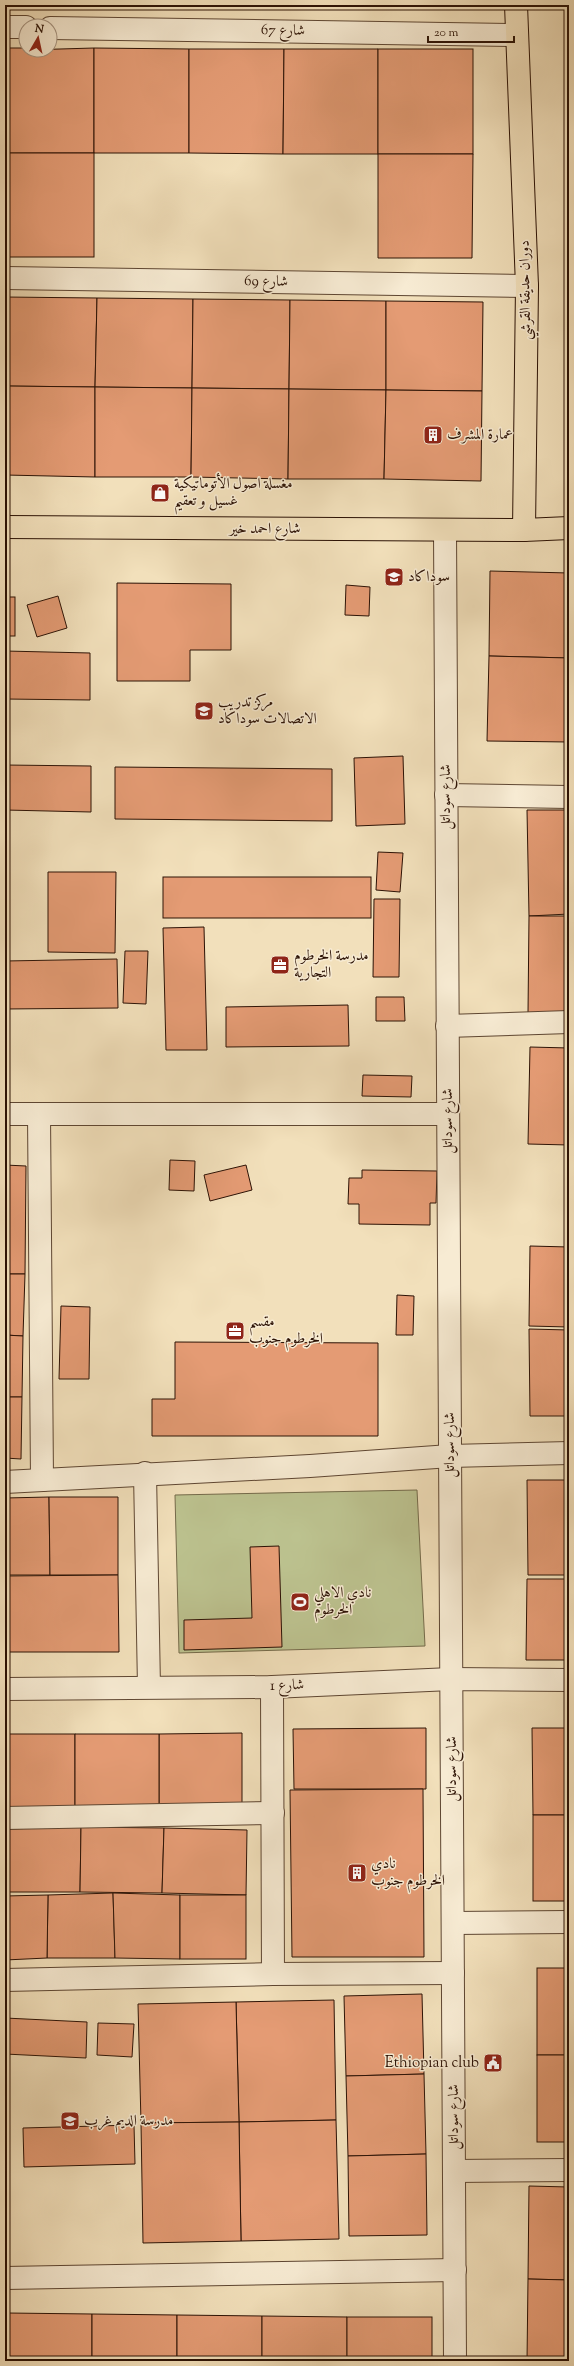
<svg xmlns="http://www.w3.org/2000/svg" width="574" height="2366" viewBox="0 0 574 2366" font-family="'Sorts Mill Goudy',Amiri,serif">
<rect width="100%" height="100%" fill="#f2e0bb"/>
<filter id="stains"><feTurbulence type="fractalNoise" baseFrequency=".005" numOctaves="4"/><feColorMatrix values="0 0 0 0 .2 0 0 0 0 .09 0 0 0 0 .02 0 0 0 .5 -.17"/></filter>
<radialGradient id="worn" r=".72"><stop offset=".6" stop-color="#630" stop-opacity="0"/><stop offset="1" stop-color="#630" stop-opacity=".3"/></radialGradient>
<!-- green -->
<polygon fill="#bcc28f" stroke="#746a4a" points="417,1490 425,1646 179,1653 175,1495"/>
<!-- building -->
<g fill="#e49b74" stroke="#2c1205">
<rect x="5" y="5" width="90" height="1"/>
<rect x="95" y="5" width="93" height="1"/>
<rect x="188" y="5" width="93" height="1"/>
<rect x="281" y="5" width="93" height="1"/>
<polygon points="374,5 466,5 466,7 374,6"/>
<polygon points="5,48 26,48 26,50 94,48 94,153 5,153"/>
<polygon points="94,48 189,49 189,153 94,153"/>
<polygon points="189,49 284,49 283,154 189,153"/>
<polygon points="284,49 378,49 378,154 283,154"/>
<rect x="378" y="49" width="95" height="105"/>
<rect x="5" y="153" width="89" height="104"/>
<polygon points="378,154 473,154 472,258 378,258"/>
<polygon points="5,297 97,298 95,387 5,386"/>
<polygon points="97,298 193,299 192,388 95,387"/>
<polygon points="193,299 290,300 289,389 192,388"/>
<polygon points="290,300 386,301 386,390 289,389"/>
<polygon points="386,301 483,302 482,391 386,390"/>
<polygon points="5,386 95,387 95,477 5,475"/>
<polygon points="95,387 192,388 191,477 95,477"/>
<polygon points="192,388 289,389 288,479 191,477"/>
<polygon points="289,389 386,390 384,479 288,479"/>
<polygon points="386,390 482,391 481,481 384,479"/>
<polygon points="490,571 569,573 569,658 489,656"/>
<polygon points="117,583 231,584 231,650 190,650 190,681 117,681"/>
<polygon points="346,585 370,587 369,616 345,615"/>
<polygon points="58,596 67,628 37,637 27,605"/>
<rect x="5" y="597" width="10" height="39"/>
<polygon points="5,651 90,653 90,700 5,699"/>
<polygon points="489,656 569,658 569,742 487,741"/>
<polygon points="403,756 405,824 356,826 354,758"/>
<polygon points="5,765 91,766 91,812 5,810"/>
<polygon points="115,767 332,769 332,821 115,819"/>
<polygon points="527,810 569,810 569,914 529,916"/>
<polygon points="378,852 403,853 400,892 376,890"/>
<polygon points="48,872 116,872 115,953 48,952"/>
<rect x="163" y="877" width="208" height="41"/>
<polygon points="374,899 400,899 399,977 373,977"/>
<polygon points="529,916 569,916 569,1013 528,1013"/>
<polygon points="204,927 207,1050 166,1050 163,928"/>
<polygon points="125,951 148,951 146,1004 123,1003"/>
<polygon points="117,959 118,1008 5,1009 5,961"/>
<polygon points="376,997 404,997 405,1021 376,1021"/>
<polygon points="348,1005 349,1046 226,1047 226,1007"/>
<polygon points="530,1047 569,1048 569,1145 528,1144"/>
<polygon points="363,1075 412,1076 411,1097 362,1096"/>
<polygon points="170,1160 195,1161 194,1191 169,1190"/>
<polygon points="5,1165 26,1166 25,1274 5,1274"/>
<polygon points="246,1165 252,1190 210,1201 204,1175"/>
<polygon points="362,1170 437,1171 436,1203 430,1203 430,1225 359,1224 359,1204 348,1204 349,1178 362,1178"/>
<polygon points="530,1246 569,1247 569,1327 529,1326"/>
<polygon points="5,1274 25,1274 23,1336 5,1335"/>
<polygon points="397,1295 414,1296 413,1335 396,1335"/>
<polygon points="61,1306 90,1307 89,1379 59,1379"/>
<polygon points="529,1329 569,1330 569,1416 530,1416"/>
<polygon points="5,1335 23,1336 22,1397 5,1397"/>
<polygon points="175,1342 378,1343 378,1436 152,1436 152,1399 175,1399"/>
<polygon points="5,1397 22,1397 21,1459 5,1458"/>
<polygon points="527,1480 569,1480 569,1575 528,1575"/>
<polygon points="49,1497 50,1575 5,1575 5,1498"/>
<polygon points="49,1497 118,1497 118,1575 50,1575"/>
<polygon points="279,1546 282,1647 184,1650 184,1620 252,1618 250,1547"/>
<polygon points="118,1575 119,1652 5,1652 5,1576"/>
<polygon points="527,1579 569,1579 569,1660 526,1660"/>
<polygon points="426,1728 426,1789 294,1789 293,1729"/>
<polygon points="532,1728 569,1728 569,1815 533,1815"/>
<polygon points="242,1733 242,1805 159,1806 159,1734"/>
<rect x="5" y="1734" width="70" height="73"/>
<polygon points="75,1734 159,1734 159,1806 75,1807"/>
<polygon points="423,1789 424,1957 292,1957 290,1790"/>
<rect x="533" y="1815" width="36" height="86"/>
<polygon points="81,1827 80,1892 5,1892 5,1829"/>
<polygon points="81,1827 164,1828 162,1893 80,1892"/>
<polygon points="164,1828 247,1830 246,1895 162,1893"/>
<polygon points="113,1893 115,1958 47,1958 48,1895"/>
<polygon points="113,1893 180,1895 180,1959 115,1958"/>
<polygon points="48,1895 47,1958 5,1960 5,1896"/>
<rect x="180" y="1895" width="66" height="64"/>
<rect x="537" y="1968" width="32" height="87"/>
<polygon points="422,1994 424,2074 346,2076 344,1996"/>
<polygon points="334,2000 336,2120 239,2122 236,2002"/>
<polygon points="236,2002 239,2122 141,2123 138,2004"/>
<polygon points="5,2018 87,2022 86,2058 5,2054"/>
<polygon points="98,2023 134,2024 132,2057 97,2055"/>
<rect x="537" y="2055" width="32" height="87"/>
<polygon points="424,2074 426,2154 348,2156 346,2076"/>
<polygon points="336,2120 339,2239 241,2241 239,2122"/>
<polygon points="239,2122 241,2241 143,2243 141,2123"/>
<polygon points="134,2125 135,2164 24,2167 23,2128"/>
<polygon points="426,2154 427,2235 349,2236 348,2156"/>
<polygon points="529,2186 569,2187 569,2280 528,2279"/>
<polygon points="528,2279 569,2280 569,2361 527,2361"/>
<rect x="5" y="2313" width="2" height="48"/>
<polygon points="7,2313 92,2314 92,2361 7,2361"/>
<polygon points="92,2314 177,2315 177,2361 92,2361"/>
<polygon points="177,2315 262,2316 262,2361 177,2361"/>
<polygon points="262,2316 347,2317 347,2361 262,2361"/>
<rect x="347" y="2317" width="85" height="44"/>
</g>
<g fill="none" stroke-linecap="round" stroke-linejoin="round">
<defs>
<g id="minor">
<polyline points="5,27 26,27"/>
<polyline points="50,28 516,35"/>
<polyline points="5,278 527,286"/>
<polyline points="445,530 455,2361"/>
<polyline points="446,795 569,797"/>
<polyline points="447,1026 569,1022"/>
<polyline points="5,1114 448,1114"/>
<polyline points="39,1114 42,1480"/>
<polyline points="145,1473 149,1687"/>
<polyline points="5,1482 310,1466 450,1456 569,1453"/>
<polyline points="272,1687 273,1974"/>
<polyline points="5,1689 272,1687 451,1679 569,1680"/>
<polyline points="5,1818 273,1813"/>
<polyline points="453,1923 569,1922"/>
<polyline points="5,1980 273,1974 453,1973"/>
<polyline points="454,2171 569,2170"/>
<polyline points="5,2278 455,2270"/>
</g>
<g id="major">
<polyline points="516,5 527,286 524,530 569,528"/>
<polyline points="5,527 524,530"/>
</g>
</defs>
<!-- minor casing -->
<use href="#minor" stroke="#5e4632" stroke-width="24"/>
<!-- major casing -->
<use href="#major" stroke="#2c1205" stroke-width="24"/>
<!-- minor -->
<use href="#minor" stroke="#f7ebd3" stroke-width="22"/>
<!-- major -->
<use href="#major" stroke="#f2e0bb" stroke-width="22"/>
</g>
<!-- icons -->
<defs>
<symbol id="building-square" viewBox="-11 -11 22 22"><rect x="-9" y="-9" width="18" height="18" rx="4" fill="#8f2418" stroke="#f7ebd3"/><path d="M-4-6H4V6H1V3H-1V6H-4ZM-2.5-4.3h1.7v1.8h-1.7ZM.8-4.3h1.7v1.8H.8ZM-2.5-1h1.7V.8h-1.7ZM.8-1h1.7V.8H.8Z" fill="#fff"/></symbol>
<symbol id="shop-square" viewBox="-11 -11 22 22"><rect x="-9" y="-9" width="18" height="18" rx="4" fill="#8f2418" stroke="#f7ebd3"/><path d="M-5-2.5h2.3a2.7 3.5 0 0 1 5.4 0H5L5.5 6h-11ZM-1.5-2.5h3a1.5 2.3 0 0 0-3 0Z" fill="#fff"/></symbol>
<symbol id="university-square" viewBox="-11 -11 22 22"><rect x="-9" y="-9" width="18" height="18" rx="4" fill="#8f2418" stroke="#f7ebd3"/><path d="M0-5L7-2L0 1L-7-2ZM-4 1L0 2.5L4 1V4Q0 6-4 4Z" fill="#fff"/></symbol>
<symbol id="school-square" viewBox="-11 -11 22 22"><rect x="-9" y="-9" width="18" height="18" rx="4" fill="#8f2418" stroke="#f7ebd3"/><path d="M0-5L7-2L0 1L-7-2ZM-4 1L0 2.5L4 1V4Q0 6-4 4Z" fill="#fff"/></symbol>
<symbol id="office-square" viewBox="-11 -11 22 22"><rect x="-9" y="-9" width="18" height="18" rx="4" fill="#8f2418" stroke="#f7ebd3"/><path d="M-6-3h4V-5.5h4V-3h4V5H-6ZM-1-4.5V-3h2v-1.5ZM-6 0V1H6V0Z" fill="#fff"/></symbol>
<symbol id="stadium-square" viewBox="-11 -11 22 22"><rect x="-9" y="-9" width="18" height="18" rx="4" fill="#8f2418" stroke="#f7ebd3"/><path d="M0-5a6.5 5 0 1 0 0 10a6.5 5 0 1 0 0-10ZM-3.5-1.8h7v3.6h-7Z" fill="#fff"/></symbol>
<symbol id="civic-square" viewBox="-11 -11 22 22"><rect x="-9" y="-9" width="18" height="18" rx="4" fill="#8f2418" stroke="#f7ebd3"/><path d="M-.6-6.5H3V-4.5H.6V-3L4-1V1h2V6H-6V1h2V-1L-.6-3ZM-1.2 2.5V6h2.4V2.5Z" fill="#fff"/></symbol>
</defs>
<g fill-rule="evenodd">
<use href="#building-square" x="422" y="424" width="22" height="22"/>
<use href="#shop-square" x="149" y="482" width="22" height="22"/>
<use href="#university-square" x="383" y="566" width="22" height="22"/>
<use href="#school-square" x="193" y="700" width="22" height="22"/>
<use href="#office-square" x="269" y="954" width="22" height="22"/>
<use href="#office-square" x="224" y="1320" width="22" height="22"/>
<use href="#stadium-square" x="289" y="1591" width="22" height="22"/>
<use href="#building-square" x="346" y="1862" width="22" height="22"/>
<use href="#civic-square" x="482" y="2052" width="22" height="22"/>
<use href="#school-square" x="59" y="2110" width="22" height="22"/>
</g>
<g text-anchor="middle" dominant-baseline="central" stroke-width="3" stroke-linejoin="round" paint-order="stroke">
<!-- street labels -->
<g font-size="15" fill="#2c1205" stroke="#f7ebd3">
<text transform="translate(283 31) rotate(1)">شارع 67</text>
<text transform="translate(266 282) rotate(1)">شارع 69</text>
<text transform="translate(526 290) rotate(-91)">دوران حديقة القرشي</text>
<text x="265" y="529">شارع احمد خير</text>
<text transform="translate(446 797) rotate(-90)">شارع سوداتل</text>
<text transform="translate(448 1121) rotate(-90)">شارع سوداتل</text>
<text transform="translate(450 1445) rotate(-90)">شارع سوداتل</text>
<text transform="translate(287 1686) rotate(-2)">شارع 1</text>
<text transform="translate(452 1769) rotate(-90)">شارع سوداتل</text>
<text transform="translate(454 2117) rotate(-90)">شارع سوداتل</text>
</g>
<!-- poi labels -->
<g font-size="15" fill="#2c1205" stroke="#f7ebd3" text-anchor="start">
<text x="447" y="435">عمارة المشرف</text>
<text x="174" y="484">مغسلة اصول الأتوماتيكية<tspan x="174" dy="17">غسيل و تعقيم</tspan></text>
<text x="408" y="577">سوداكاد</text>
<text x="218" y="702">مركز تدريب<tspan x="218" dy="17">الاتصالات سوداكاد</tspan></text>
<text x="294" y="956">مدرسة الخرطوم<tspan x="294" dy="17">التجارية</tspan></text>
<text x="249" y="1322">مقسم<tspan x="249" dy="17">الخرطوم جنوب</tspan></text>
<text x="314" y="1593">نادي الاهلي<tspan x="314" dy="17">الخرطوم</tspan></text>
<text x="371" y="1864">نادي<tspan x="371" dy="17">الخرطوم جنوب</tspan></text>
<text x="479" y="2063" text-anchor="end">Ethiopian club</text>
<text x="84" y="2121">مدرسة الديم غرب</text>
</g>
</g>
<!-- margin -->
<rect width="574" height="2366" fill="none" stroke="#f2e0bb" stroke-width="20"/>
<rect x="6" y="6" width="562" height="2354" fill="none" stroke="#2c1205" stroke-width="2"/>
<rect x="10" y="10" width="554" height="2346" fill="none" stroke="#2c1205"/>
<!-- north arrow -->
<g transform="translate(38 38) rotate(9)"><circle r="19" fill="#f7ebd3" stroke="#a69481"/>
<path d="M0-3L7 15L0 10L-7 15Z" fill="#8f2418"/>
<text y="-6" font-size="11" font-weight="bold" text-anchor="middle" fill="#2c1205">N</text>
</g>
<!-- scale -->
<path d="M428 36v6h86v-6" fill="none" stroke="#2c1205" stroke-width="2"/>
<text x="434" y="36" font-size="12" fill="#2c1205" stroke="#f7ebd3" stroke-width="3" paint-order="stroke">20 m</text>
<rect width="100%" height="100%" filter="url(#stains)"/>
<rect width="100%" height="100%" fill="url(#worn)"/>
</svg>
